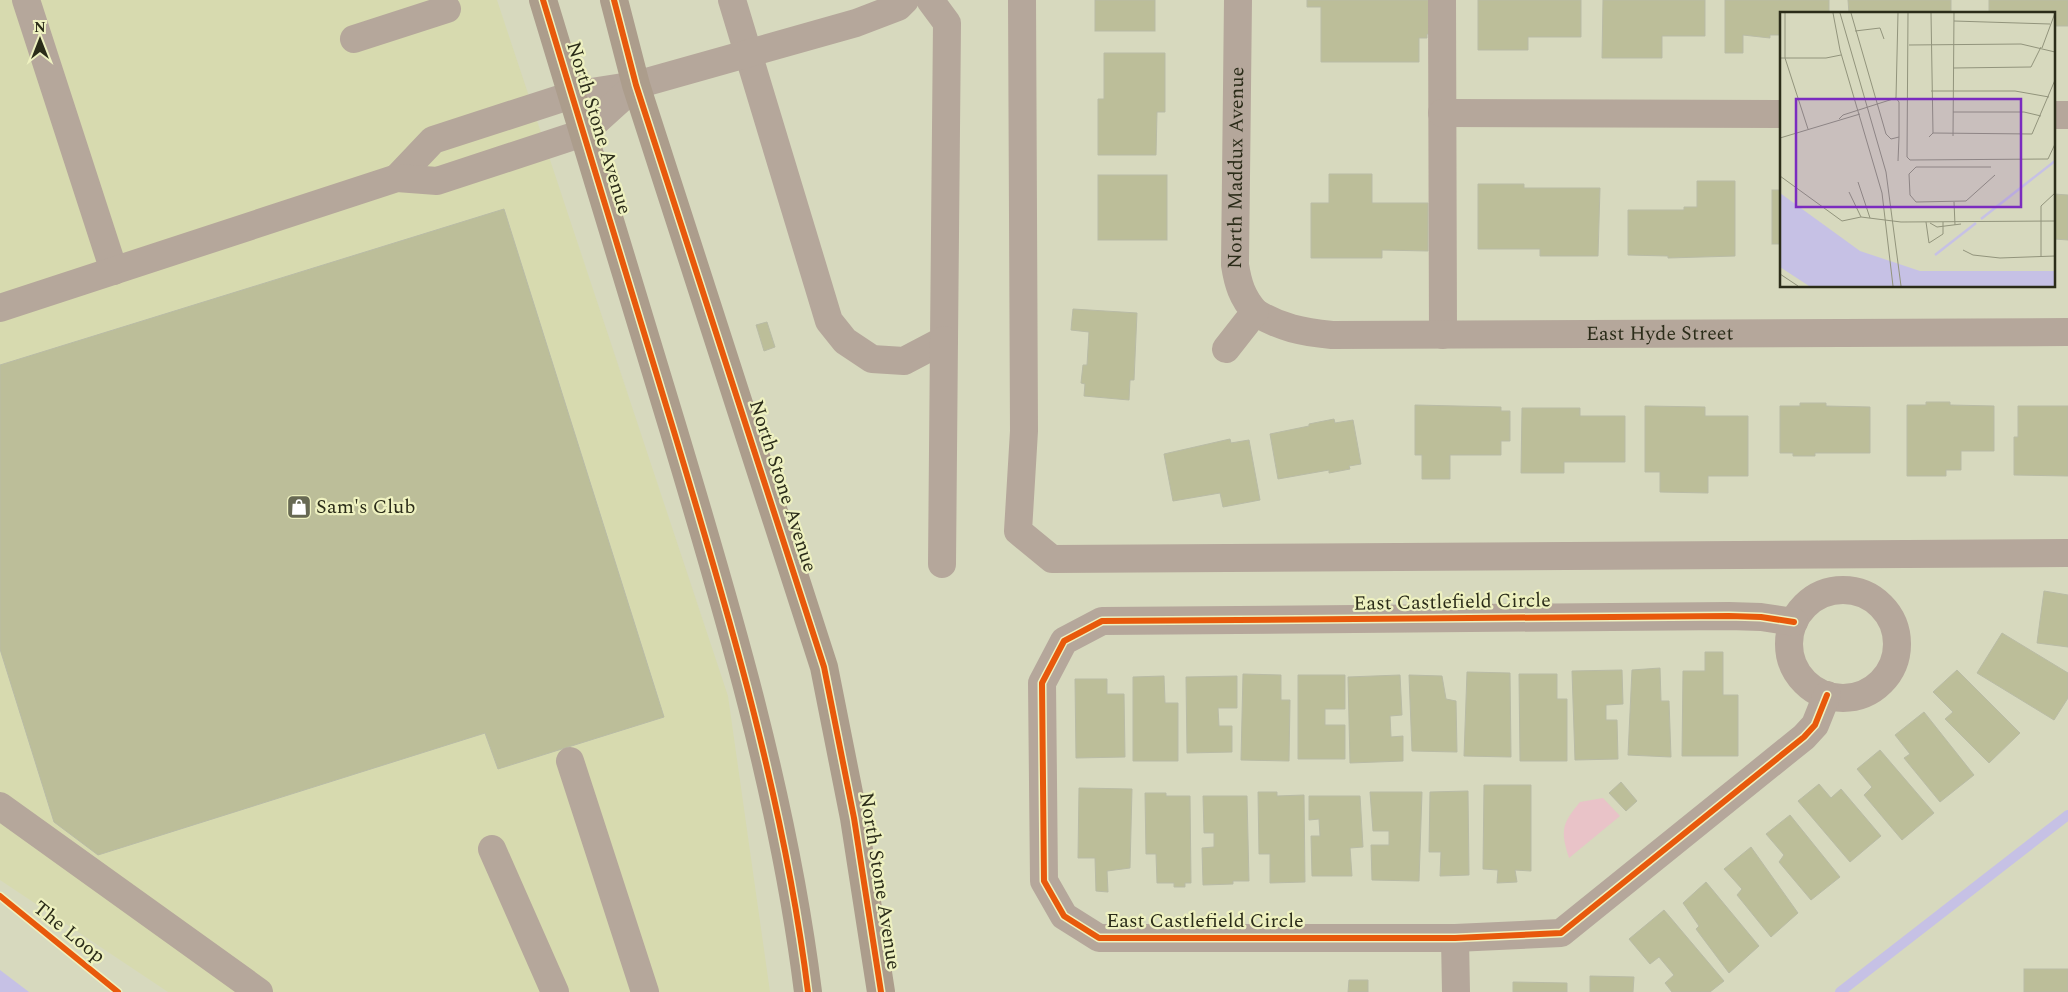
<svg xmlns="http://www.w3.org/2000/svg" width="2068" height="992" viewBox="0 0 2068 992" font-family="Spectral,serif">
<rect width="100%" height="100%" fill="#d7d9be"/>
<!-- built -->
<polygon fill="#d7daaf" points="0,0 497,0 728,696 770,992 168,992 0,880"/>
<!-- green -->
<path fill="#e9c3c8" d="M 1603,798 L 1620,816 L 1569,858 C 1560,830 1562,824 1580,802 Z"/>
<!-- water -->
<polygon fill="#c6c1e5" points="0,970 29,992 0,992"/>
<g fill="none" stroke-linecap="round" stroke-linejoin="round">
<!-- stream -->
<polyline stroke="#c6c1e5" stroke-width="10" points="1840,992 2068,815"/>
</g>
<!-- building -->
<g fill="#bcbe99" stroke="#b9bba5">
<rect x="1095" y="0" width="60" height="31"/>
<polygon points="1307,0 1436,0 1436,34 1427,34 1427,38 1419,38 1419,62 1321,62 1321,7 1307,7"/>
<polygon points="1478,0 1581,0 1581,37 1528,37 1528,50 1478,50"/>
<polygon points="1603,0 1705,0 1705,36 1662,36 1662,58 1602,58"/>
<polygon points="1725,0 1829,0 1829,14 1782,14 1782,35 1770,35 1770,38 1743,35 1743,53 1725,53"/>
<polygon points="1848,0 1951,0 1951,14 1849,14"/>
<polygon points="1989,0 2068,0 2068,26 2054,26 2054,14 1989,14"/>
<polygon points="1104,53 1165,53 1165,112 1157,112 1156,155 1098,155 1098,99 1104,99"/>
<polygon points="1329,174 1372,174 1372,203 1428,203 1428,251 1382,250 1382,258 1311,258 1311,203 1329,203"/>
<rect x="1098" y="175" width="69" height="65"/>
<polygon points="1697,181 1735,181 1735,256 1668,258 1668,256 1628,255 1628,210 1684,210 1684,207 1697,207"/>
<polygon points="1478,184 1524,184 1524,188 1600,188 1598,256 1540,256 1540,249 1478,249"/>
<rect x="1772" y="190" width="10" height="54"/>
<polygon points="2054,194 2068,195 2068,240 2054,239"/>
<polygon points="504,209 664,717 498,769 485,733 98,855 54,822 0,649 0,365"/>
<polygon points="1073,309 1137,313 1134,380 1130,380 1129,400 1084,396 1085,384 1081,383 1083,365 1087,365 1089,332 1071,330"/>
<polygon points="767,322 775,347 764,351 756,325"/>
<polygon points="1926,402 1950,402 1950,405 1994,406 1994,451 1961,451 1961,470 1946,470 1946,476 1907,476 1907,405 1926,405"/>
<polygon points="1800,403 1826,403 1826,406 1870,407 1870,453 1815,453 1815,456 1793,456 1793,453 1780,453 1780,406 1800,406"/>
<polygon points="1415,405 1501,407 1501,411 1510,411 1510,441 1501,441 1501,455 1450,455 1450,479 1422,479 1422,455 1415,455"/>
<polygon points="1645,406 1705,407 1705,416 1748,416 1748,476 1708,476 1708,493 1660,492 1660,472 1645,472"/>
<polygon points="2018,406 2068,406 2068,476 2014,475 2014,437 2018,437"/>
<polygon points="1522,408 1580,408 1580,416 1625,416 1625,462 1564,462 1564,473 1521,473"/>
<polygon points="1334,419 1335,423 1353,420 1361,464 1349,466 1350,469 1329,473 1329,470 1278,479 1270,434 1309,426 1309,424"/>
<polygon points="1230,439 1231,443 1249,440 1260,500 1223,507 1220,493 1173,501 1164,454"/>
<polygon points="2044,591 2068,595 2068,647 2037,643"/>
<polygon points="2002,633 2068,673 2068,698 2054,720 1977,673"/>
<polygon points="1705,652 1723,652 1723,695 1738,695 1738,756 1682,756 1683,671 1705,671"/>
<polygon points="1660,668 1661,701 1669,701 1671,757 1628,755 1632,670"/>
<polygon points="1622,670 1623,704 1606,705 1606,720 1617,720 1618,759 1575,760 1572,671"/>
<polygon points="1957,670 2020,733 1989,763 1945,719 1953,712 1933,692"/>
<polygon points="1467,672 1510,673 1511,757 1464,756"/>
<polygon points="1243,674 1281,675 1281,700 1290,700 1289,761 1241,760"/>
<polygon points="1519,674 1557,674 1557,699 1567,699 1567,761 1520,761"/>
<polygon points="1298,675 1345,675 1345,709 1325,709 1325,725 1345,725 1345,759 1298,759"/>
<polygon points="1400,675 1402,715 1390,716 1391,737 1403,736 1403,761 1350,763 1348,677"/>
<polygon points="1409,675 1442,676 1446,699 1456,701 1457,752 1412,751"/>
<polygon points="1164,676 1165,703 1178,703 1178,761 1133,761 1133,677"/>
<polygon points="1237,676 1237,708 1218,708 1219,726 1232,726 1232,752 1187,753 1186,677"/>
<polygon points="1075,679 1107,679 1107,694 1124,694 1125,757 1076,758"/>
<polygon points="1924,712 1974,775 1940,802 1904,758 1910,754 1895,735"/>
<polygon points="1880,750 1934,813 1902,840 1864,795 1872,787 1857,769"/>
<polygon points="1621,782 1637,801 1626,811 1609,793"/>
<polygon points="1819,784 1831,798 1841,789 1881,836 1850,862 1798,801"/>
<polygon points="1484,785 1531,785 1531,871 1515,870 1517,882 1497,883 1498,870 1483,869"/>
<polygon points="1079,788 1132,789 1130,868 1107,871 1108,892 1096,891 1095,858 1078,858"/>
<polygon points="1468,791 1469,875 1440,876 1441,852 1429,852 1430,792"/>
<polygon points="1258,792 1277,792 1277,796 1304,795 1305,882 1270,883 1270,854 1259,854"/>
<polygon points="1370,792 1422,792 1419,881 1372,880 1371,845 1389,845 1389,831 1373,831"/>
<polygon points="1145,793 1166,793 1166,796 1190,796 1191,883 1185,883 1185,887 1174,887 1174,883 1157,883 1156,854 1146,854"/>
<polygon points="1203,796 1247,796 1249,881 1233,881 1233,884 1203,885 1202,848 1214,847 1214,833 1204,833"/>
<polygon points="1309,796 1360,796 1363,847 1350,848 1352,876 1312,876 1311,836 1320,836 1319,819 1309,820"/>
<polygon points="1790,815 1840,877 1811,900 1779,862 1784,855 1766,834"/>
<polygon points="1751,847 1798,913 1771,937 1737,895 1742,889 1724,869"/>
<polygon points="1706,882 1759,946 1729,973 1696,929 1699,926 1683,903"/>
<polygon points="1664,910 1724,981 1710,992 1672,992 1665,983 1674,975 1659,957 1650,964 1629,939"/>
<rect x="2024" y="969" width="44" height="23"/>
<polygon points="1590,976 1634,977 1633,992 1590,992"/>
<polygon points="1349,980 1368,980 1368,992 1348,992"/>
<polygon points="1513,982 1567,983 1567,992 1513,992"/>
</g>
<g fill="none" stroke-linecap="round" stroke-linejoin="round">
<!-- minor -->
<g stroke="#b5a79b" stroke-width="28">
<polyline points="26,0 114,271"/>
<polyline points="732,0 829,321 845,341 872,359 904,361 944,340 947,23 930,0"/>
<polyline points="1022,0 1024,431 1018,531 1052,559 2068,553"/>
<polyline points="1442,0 1443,335"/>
<polyline points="354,39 447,9"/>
<polyline points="1442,113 1782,114"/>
<polyline points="2054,115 2068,115"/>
<polyline points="397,178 433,140 572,95 636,85 856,23 898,7 905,0"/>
<polyline points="0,308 397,178 437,181 583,133 636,85"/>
<path id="s1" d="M 1255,312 C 1280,328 1303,332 1332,335 L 2068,332"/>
<path id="s2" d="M 1226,349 L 1255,312 C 1242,297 1238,284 1235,265 L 1238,0"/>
<polyline points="942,564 944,340"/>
<circle cx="1843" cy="644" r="54"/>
<polyline points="1794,622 1761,617 1729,616 1102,621 1064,641 1042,683 1044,881 1064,916 1099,938 1455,938 1561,933 1804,737 1815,725 1827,695"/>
<polyline points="570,761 645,992"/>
<polyline points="0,806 259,992"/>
<polyline points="492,849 555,992"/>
<polyline points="1455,938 1456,992"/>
</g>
<!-- major -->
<g stroke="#ac9d8c" stroke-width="28">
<path d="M 543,0 C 586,142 629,283 672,425 C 728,611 784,799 808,992"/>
<polyline points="614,0 636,85 824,667 854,818 881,992"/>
</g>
<defs>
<g id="cycleway">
<path d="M 543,0 C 586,142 629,283 672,425 C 728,611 784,799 808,992"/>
<polyline points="614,0 636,85 824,667 854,818 881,992"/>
<polyline points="1794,622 1761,617 1729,616 1102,621 1064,641 1042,683 1044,881 1064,916 1099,938 1455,938 1561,933 1804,737 1815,725 1827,695"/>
<polyline points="0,896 118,992"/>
</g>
</defs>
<!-- cycleway casing -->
<use href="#cycleway" stroke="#eef1c0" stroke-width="9"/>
<!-- cycleway -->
<use href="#cycleway" stroke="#e8590c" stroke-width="6"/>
</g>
<!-- icons -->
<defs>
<symbol id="shop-square" viewBox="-11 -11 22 22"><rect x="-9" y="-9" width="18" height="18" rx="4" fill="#676953" stroke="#eef1c0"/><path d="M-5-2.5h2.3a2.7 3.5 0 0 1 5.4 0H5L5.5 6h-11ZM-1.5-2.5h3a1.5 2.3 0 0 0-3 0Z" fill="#fff"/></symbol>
</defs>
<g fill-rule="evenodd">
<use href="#shop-square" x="285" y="493" width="28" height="28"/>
</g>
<g text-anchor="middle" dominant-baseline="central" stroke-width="4.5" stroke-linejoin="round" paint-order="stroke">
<!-- street labels -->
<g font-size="20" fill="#2b2c19" stroke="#eef1c0">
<text transform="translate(599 128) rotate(73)">North Stone Avenue</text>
<text stroke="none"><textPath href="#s2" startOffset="196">North Maddux Avenue</textPath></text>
<text stroke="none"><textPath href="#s1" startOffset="409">East Hyde Street</textPath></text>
<text transform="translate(783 486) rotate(72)">North Stone Avenue</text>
<text transform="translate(1452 602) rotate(-1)">East Castlefield Circle</text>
<text transform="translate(880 881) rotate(81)">North Stone Avenue</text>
<text x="1205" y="921">East Castlefield Circle</text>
<text transform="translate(69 932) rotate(39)">The Loop</text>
</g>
<!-- poi labels -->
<g font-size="20" fill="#2b2c19" stroke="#eef1c0" text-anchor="start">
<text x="316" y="507">Sam's Club</text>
</g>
</g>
<!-- overview -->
<g transform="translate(1780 12)">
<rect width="275" height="275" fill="#d7d9be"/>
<path d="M 0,181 L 80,239 L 140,259 L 275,259 L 275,274 L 29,274 L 0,255 Z" fill="#c6c1e5"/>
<path fill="none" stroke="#c6c1e5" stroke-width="2.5" d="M 201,207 L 275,149M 155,243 L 196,211"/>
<path fill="none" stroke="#92947c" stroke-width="1" d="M 5,1 L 5,46 L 28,117M 53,1 L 60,38 L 102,181 L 113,274M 60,1 L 106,160 L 121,274M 71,1 L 106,122 L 111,127 L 119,125 L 119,90 L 116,86M 128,1 L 127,145 L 130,148 L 268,147 L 275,132M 174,9 L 270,12M 75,19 L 100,16 L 104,27M 129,33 L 241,32 L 275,40M 262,36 L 275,1M 0,46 L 46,46 L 61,43M 173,56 L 251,55 L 261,35M 151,79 L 235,79 L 269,85M 173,100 L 244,100 L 261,104M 59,107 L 63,103 L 116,86 L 118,1M 153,121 L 252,122 L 275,68M 173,124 L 174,1M 149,125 L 153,121 L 151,1M 0,126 L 80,102M 118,149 L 119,125M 211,155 L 136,155 L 129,162 L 130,183 L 136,190 L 186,189 L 215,163M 0,164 L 62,209 L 81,205 L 121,210 L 275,209M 78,170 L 90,206M 69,180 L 81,205M 174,190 L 175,213M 146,210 L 149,231 L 163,222 L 163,210M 150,211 L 157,215 L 181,212M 183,238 L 193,243 L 220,246 L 275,244M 261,245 L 261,194 L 275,181M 0,262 L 18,274"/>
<path fill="#7b2cbf" fill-opacity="0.15" stroke="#7b2cbf" stroke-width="2.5" d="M 16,87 L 241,87 L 241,195 L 16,195 Z"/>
<rect width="275" height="275" fill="none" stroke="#2b2c19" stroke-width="2.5"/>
</g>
<!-- north arrow -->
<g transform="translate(40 40)" stroke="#eef1c0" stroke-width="4" paint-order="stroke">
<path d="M0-4L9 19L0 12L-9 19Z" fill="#2b2c19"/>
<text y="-8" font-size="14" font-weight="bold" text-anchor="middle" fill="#2b2c19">N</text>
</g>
</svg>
